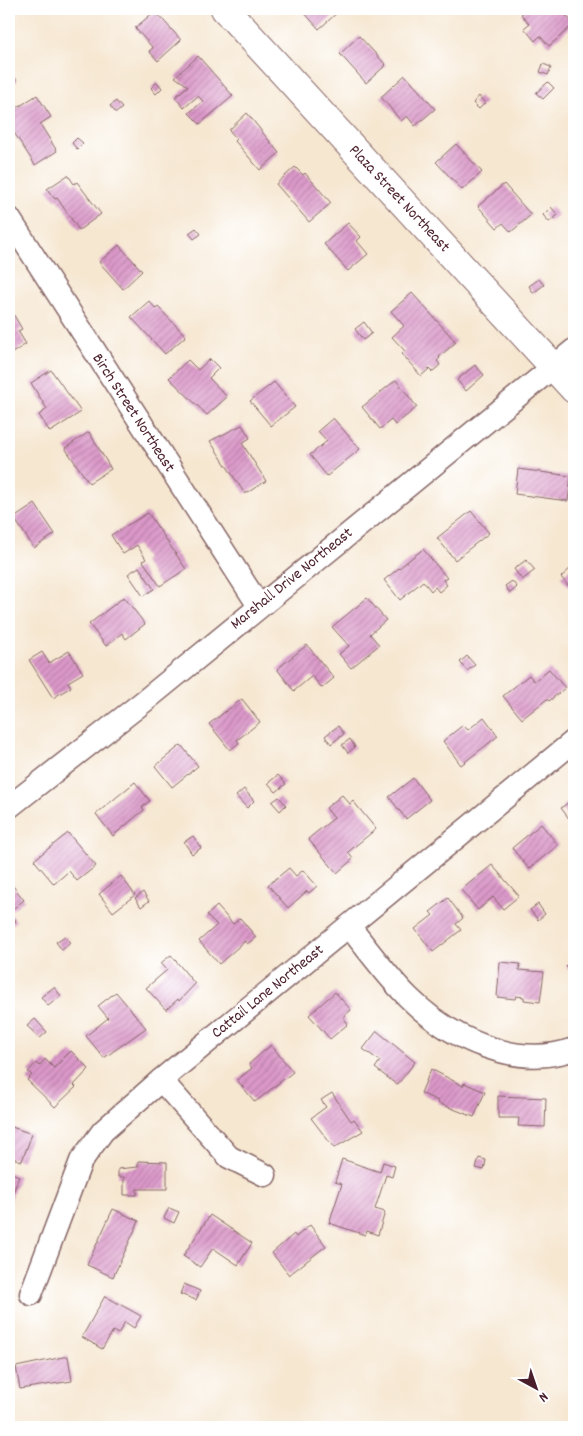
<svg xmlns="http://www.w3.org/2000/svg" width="583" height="1436" viewBox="0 0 583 1436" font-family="Dekko,sans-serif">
<defs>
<pattern id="building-hatch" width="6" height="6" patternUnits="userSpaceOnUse" patternTransform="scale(1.25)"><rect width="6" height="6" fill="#dc99ca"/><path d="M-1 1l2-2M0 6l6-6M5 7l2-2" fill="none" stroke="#b47ca4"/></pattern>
</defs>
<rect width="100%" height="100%" fill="#fff"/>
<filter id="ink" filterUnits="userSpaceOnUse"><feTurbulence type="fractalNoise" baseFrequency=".02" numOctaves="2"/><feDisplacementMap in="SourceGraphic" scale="10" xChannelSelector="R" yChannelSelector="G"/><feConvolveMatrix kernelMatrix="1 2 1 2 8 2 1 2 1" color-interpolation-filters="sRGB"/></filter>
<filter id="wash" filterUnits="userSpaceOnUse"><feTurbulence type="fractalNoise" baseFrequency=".0096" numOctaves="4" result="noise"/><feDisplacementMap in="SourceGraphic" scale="20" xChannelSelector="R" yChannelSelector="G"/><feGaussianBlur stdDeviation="1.12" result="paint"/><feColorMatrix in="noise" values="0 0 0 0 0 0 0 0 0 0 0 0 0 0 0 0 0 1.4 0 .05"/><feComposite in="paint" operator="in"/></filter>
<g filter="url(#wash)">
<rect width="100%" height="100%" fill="#f6e7d1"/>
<g id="blocks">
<!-- building -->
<g fill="url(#building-hatch)">
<polygon points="301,9 335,9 338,12 319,29"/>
<polygon points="400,9 410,9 405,14"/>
<polygon points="527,9 569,9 565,14 574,24 549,46 540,36 535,41 524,28 529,24 521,14"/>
<polygon points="155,11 181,40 158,61 149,51 153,48 135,28"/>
<polygon points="359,36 386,65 366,83 340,54"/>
<polygon points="198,56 233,96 200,124 189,113 203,101 198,96 184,108 175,97 188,86 175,77"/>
<polygon points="543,64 551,67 548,75 540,72"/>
<polygon points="9,69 17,81 9,86"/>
<polygon points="405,75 435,109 415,126 407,116 401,121 381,97"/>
<polygon points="157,82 162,88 156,94 151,88"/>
<polygon points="548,82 554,88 543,99 536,93"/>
<polygon points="37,95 51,117 40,124 57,151 35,165 9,125 9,113"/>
<polygon points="479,96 485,103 479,109 473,103"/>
<polygon points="116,101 122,108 116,113 110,106"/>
<polygon points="247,113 279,153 260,170 235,141 237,139 229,130"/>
<polygon points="77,138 83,143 77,149 72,143"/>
<polygon points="456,144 482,172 462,190 436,162"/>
<polygon points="295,167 303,175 305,173 331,203 309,222 276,184"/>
<polygon points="68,175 74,184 77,182 101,214 79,230 57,198 55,199 47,189"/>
<polygon points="504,184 531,215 511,232 503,223 497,228 478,206"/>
<polygon points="551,207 558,215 549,222 543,215"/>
<polygon points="348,223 361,237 357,241 368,254 348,271 324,244"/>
<polygon points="196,228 201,234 194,239 189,233"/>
<polygon points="119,245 142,271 123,289 99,262"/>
<polygon points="539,279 544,285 533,293 529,286"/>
<polygon points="412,293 456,342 439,357 440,358 437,361 440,365 432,372 429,369 421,376 402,354 405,351 392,337 404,326 391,311"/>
<polygon points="149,301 156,309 158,307 186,336 165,354 131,317"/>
<polygon points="12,312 22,329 18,331 26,344 9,355 9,314"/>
<polygon points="364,322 372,333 363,340 355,329"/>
<polygon points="210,359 219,368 209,378 227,397 207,415 169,378 188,360 198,370"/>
<polygon points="475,365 484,375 466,391 457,380"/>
<polygon points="51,370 81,412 50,432 39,415 47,409 31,383"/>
<polygon points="396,380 417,407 395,425 391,420 380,429 362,407"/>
<polygon points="274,382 295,407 271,426 250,401"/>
<polygon points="333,418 360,449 327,476 310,455 327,441 318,431"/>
<polygon points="242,425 250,438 242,443 266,481 245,494 210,441"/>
<polygon points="89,432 111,469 89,483 65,448"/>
<polygon points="518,469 571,476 568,501 515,494"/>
<polygon points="35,504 55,534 34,548 14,518"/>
<polygon points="471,511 489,533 455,560 437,538"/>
<polygon points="148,513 186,569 160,586 143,561 146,559 137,545 123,554 111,535"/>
<polygon points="423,549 447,578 443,580 447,585 439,592 435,587 431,591 423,581 400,600 384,580"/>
<polygon points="526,560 535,570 522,580 514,569"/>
<polygon points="139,567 154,589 143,596 128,574"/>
<polygon points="571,568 574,571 574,584 570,588 561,577"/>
<polygon points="512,581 517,587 510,593 505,586"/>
<polygon points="124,597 145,624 126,639 122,633 106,646 89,624"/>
<polygon points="367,598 386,620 370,634 379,645 351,668 339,654 349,646 332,627"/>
<polygon points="307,645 334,678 322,688 312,676 294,691 277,669"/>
<polygon points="69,651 83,673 68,682 71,687 53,698 29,660 42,652 49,663"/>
<polygon points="467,656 475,665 467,671 460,662"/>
<polygon points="549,669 565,688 549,701 547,699 522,719 503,696 529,675 534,681"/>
<polygon points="242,699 260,722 237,740 239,743 230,750 209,724"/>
<polygon points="484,717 498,736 461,765 443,741 463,725 468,730"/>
<polygon points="338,726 344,734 331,744 325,736"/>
<polygon points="350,739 355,747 348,753 342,745"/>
<polygon points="181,745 198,766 172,787 155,766"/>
<polygon points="278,775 286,784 276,792 268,783"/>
<polygon points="413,778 430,800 406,819 389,797"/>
<polygon points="135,782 150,801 142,807 144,810 113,836 96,814"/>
<polygon points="244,789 254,801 247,808 236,796"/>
<polygon points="342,795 350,804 353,801 376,829 348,852 353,859 337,873 308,839 334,818 326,808"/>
<polygon points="279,797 286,805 280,811 272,802"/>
<polygon points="574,798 574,825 561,808"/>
<polygon points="541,824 558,845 529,869 512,848"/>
<polygon points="68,833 96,866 77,881 69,871 54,884 34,860"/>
<polygon points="193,836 201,848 192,854 184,842"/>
<polygon points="492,865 519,896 503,909 493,897 478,910 461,890"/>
<polygon points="289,868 296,876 303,870 317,886 309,893 307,891 288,908 268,885"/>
<polygon points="121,876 135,895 113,912 99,894"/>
<polygon points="9,881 24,900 9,912"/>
<polygon points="143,892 149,901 141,907 135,898"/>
<polygon points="448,898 463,918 456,924 461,930 433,952 415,929 433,915 430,912"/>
<polygon points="538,904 545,914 538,920 530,910"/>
<polygon points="217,906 233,924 240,918 256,937 247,944 245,941 219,964 199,941 217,925 207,915"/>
<polygon points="9,912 16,921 9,927"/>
<polygon points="65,936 70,943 62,950 56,942"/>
<polygon points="171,955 195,984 179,1001 178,999 166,1010 146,988 167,970 161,963"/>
<polygon points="574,959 574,977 566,966"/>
<polygon points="500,962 520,964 519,970 544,972 540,1002 524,1000 524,997 516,996 515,999 497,997"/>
<polygon points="54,987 61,996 48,1006 41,997"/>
<polygon points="116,992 146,1028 104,1058 86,1036 108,1018 98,1006"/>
<polygon points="335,992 351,1010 343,1017 348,1024 330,1039 309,1015"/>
<polygon points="35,1019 47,1032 40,1038 27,1026"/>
<polygon points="377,1031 415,1062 397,1085 375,1068 380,1061 363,1049"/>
<polygon points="271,1045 293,1072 255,1102 237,1080 252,1068 249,1064"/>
<polygon points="71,1051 89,1069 74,1085 76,1087 55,1107 27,1080 32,1075 28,1072 36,1063 39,1066 45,1059 54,1068"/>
<polygon points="431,1069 463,1086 464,1083 485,1092 474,1117 438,1103 438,1101 421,1093"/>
<polygon points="332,1093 351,1121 354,1119 363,1131 334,1148 311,1118 326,1107 321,1100"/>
<polygon points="498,1096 546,1098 545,1127 518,1126 519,1118 498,1118"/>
<polygon points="9,1126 32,1134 22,1161 9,1157"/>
<polygon points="479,1158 486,1160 484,1170 476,1168"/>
<polygon points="342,1159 380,1172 383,1162 395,1166 392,1177 386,1175 375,1209 385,1212 378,1235 367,1231 365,1235 329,1223 342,1184 335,1182"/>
<polygon points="138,1161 167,1162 167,1189 137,1189 137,1195 124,1195 124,1177 118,1177 118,1169 138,1167"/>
<polygon points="9,1172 19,1176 9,1205"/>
<polygon points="169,1208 179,1212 174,1223 164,1218"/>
<polygon points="113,1209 139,1221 113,1277 87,1265"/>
<polygon points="210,1215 252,1243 238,1265 213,1248 200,1267 183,1256"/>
<polygon points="310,1225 326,1246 289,1275 272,1253 294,1234 296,1237"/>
<polygon points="184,1284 200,1291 196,1300 180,1294"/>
<polygon points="105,1296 141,1316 134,1328 125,1322 118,1334 113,1331 102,1349 82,1337"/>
<polygon points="68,1356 72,1381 20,1389 16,1367"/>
</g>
</g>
</g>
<g filter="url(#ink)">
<use href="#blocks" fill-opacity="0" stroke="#866565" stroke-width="1"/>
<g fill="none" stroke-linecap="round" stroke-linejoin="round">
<defs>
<g id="minor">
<polyline points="9,218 259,606"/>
<polyline points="9,807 147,699 574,350"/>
<path d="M 349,926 C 368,950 386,975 408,997 C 449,1038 516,1070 574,1049"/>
<polyline points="161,1080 229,1157 265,1175"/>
<polyline points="31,1294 81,1161 103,1131 161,1080 574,741"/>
</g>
<polyline id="major" points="225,9 574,389"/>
</defs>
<!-- minor casing -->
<use href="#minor" stroke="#866565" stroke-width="25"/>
<!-- major casing -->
<use href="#major" stroke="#866565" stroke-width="30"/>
<!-- minor -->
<use href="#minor" stroke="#fff" stroke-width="22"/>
<!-- major -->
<use href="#major" stroke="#fff" stroke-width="28"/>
</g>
</g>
<g text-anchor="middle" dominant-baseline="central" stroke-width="4.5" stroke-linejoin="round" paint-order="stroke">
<!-- street labels -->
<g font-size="16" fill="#4a1f2b" stroke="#fff">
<text transform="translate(399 199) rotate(47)">Plaza Street Northeast</text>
<text transform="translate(133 413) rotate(57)">Birch Street Northeast</text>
<text transform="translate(292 579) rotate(-39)">Marshall Drive Northeast</text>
<text transform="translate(268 992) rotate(-39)">Cattail Lane Northeast</text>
</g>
</g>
<!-- margin -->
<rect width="583" height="1436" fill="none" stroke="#fff" stroke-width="30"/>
<!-- north arrow -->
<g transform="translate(536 1388) rotate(140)" stroke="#ffffff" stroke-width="4" paint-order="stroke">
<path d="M0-4L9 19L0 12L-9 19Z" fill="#4a1f2b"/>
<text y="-8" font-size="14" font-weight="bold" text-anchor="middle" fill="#4a1f2b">N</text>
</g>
</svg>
